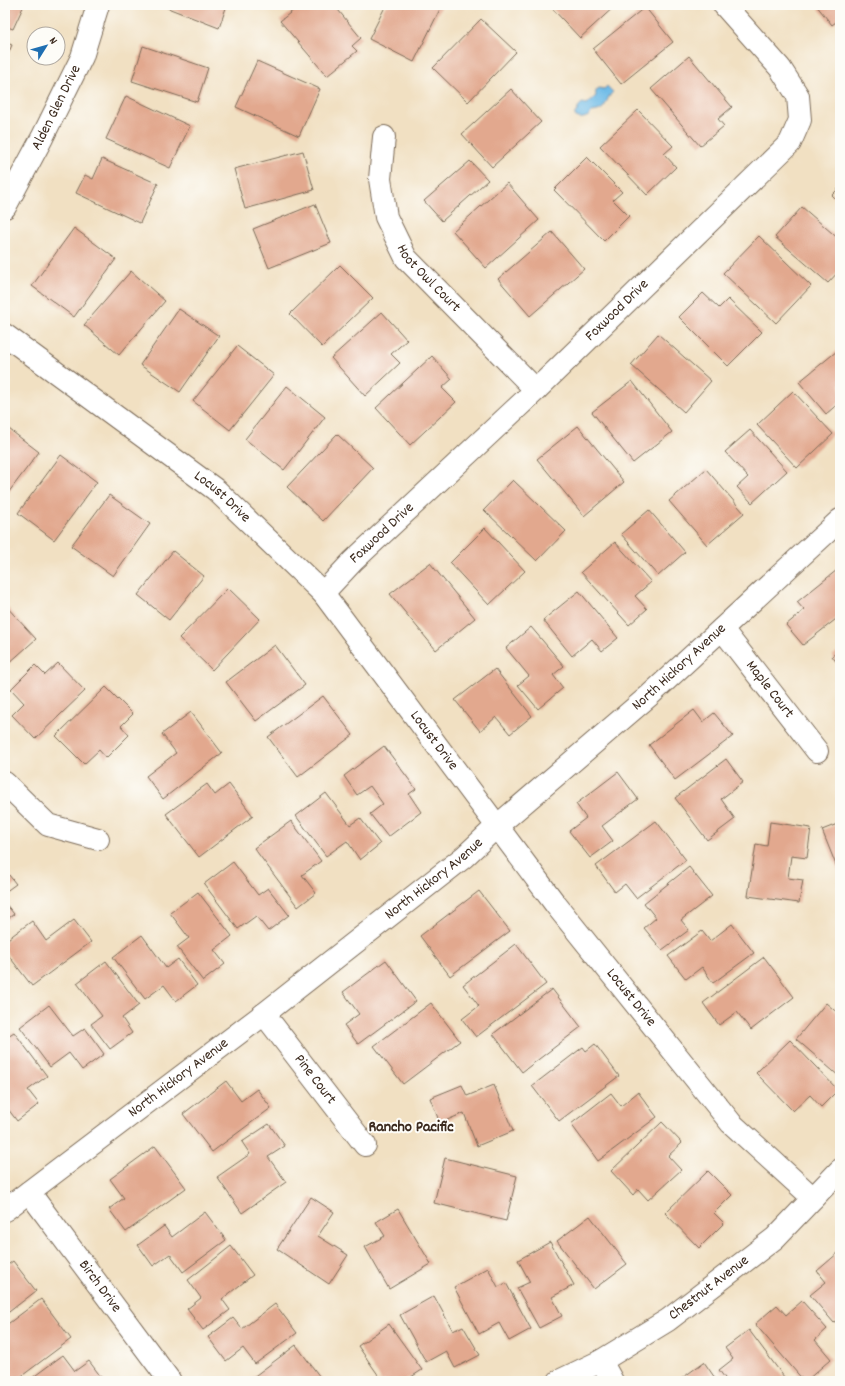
<svg xmlns="http://www.w3.org/2000/svg" width="845" height="1386" viewBox="0 0 845 1386" font-family="Dekko,sans-serif">
<rect width="100%" height="100%" fill="#fdfcf7"/>
<filter id="ink" filterUnits="userSpaceOnUse"><feTurbulence type="fractalNoise" baseFrequency=".025" numOctaves="2"/><feDisplacementMap in="SourceGraphic" scale="8" xChannelSelector="R" yChannelSelector="G"/><feConvolveMatrix kernelMatrix="1 2 1 2 8 2 1 2 1" color-interpolation-filters="sRGB"/></filter>
<filter id="wash" filterUnits="userSpaceOnUse"><feTurbulence type="fractalNoise" baseFrequency=".012" numOctaves="4" result="noise"/><feDisplacementMap in="SourceGraphic" scale="16" xChannelSelector="R" yChannelSelector="G"/><feGaussianBlur stdDeviation="0.9" result="paint"/><feColorMatrix in="noise" values="0 0 0 0 0 0 0 0 0 0 0 0 0 0 0 0 0 1.4 0 .05"/><feComposite in="paint" operator="in"/></filter>
<g filter="url(#wash)">
<rect width="100%" height="100%" fill="#f1e0c2"/>
<!-- water -->
<path fill="#6cbae7" stroke="#547282" d="M 607,86 L 613,92 C 603,101 609,111 591,112 L 590,115 C 586,118 579,120 575,116 L 575,113 L 578,110 L 578,107 L 582,103 L 587,104 L 596,96 C 595,92 596,90 599,88 L 604,89 Z"/>
<g id="blocks">
<!-- building -->
<g fill="#e2a88e">
<polygon points="5,5 24,5 13,29 5,26"/>
<polygon points="160,5 227,5 219,28"/>
<polygon points="300,5 334,5 361,38 352,46 357,51 327,76 280,21"/>
<polygon points="386,5 442,5 414,62 369,39"/>
<polygon points="549,5 616,5 580,38"/>
<polygon points="816,5 840,5 840,19 832,25"/>
<polygon points="645,7 673,42 621,84 593,49"/>
<polygon points="481,19 516,52 468,102 433,68"/>
<polygon points="5,42 12,45 5,61"/>
<polygon points="143,46 208,68 197,102 132,81"/>
<polygon points="689,56 732,107 718,119 724,126 700,146 651,89"/>
<polygon points="257,61 320,89 299,136 236,107"/>
<polygon points="511,89 541,122 492,167 462,134"/>
<polygon points="126,96 190,126 170,168 106,139"/>
<polygon points="638,110 673,146 664,154 676,167 647,195 600,146"/>
<polygon points="303,151 314,190 245,209 234,169"/>
<polygon points="587,157 622,192 613,200 629,216 604,241 554,190"/>
<polygon points="102,159 158,184 140,223 76,193 85,175 93,179"/>
<polygon points="470,161 488,180 442,221 424,201"/>
<polygon points="507,183 539,220 486,268 453,231"/>
<polygon points="840,187 840,203 832,195"/>
<polygon points="315,204 331,243 269,268 253,229"/>
<polygon points="802,207 840,240 840,270 828,283 775,237"/>
<polygon points="74,228 116,259 74,317 32,286"/>
<polygon points="552,232 584,269 530,316 498,279"/>
<polygon points="759,236 811,286 776,323 723,273"/>
<polygon points="340,265 373,298 322,347 290,314"/>
<polygon points="131,271 165,301 119,355 84,325"/>
<polygon points="703,293 719,308 728,299 762,332 728,366 679,317"/>
<polygon points="179,309 219,336 180,392 140,365"/>
<polygon points="382,312 407,340 391,354 400,363 365,396 331,358"/>
<polygon points="658,334 711,381 684,412 631,365"/>
<polygon points="237,346 274,375 230,430 193,401"/>
<polygon points="837,351 840,355 840,402 826,414 799,382"/>
<polygon points="432,356 452,379 442,388 456,402 410,445 376,408"/>
<polygon points="632,381 672,432 633,463 592,412"/>
<polygon points="287,386 325,417 284,470 245,439"/>
<polygon points="793,391 833,434 797,468 757,425"/>
<polygon points="5,426 39,452 5,497"/>
<polygon points="578,426 624,482 584,516 537,459"/>
<polygon points="750,430 787,471 752,503 737,487 748,477 725,452"/>
<polygon points="337,434 373,468 323,521 287,487"/>
<polygon points="61,455 97,482 54,540 18,513"/>
<polygon points="706,469 744,513 707,545 669,501"/>
<polygon points="513,480 566,531 537,561 484,510"/>
<polygon points="109,495 150,524 113,576 71,546"/>
<polygon points="649,510 685,552 658,576 621,534"/>
<polygon points="485,528 525,571 489,605 450,563"/>
<polygon points="615,542 651,582 635,596 647,609 629,625 581,572"/>
<polygon points="173,551 204,576 169,620 138,595"/>
<polygon points="430,563 475,618 436,650 390,594"/>
<polygon points="837,570 840,573 840,616 803,645 786,625 804,610 797,602"/>
<polygon points="228,588 260,619 212,670 179,638"/>
<polygon points="579,591 618,638 602,651 592,639 572,656 543,620"/>
<polygon points="5,605 36,639 8,664 5,661"/>
<polygon points="531,627 564,666 553,675 563,688 538,709 518,685 529,676 506,648"/>
<polygon points="275,645 305,685 256,721 226,682"/>
<polygon points="840,650 840,667 832,656"/>
<polygon points="58,663 85,691 35,739 12,715 24,703 11,689 35,665 45,675"/>
<polygon points="495,669 532,716 510,734 496,717 480,731 455,700"/>
<polygon points="106,687 133,714 121,726 129,735 106,758 99,750 84,764 56,736"/>
<polygon points="323,696 353,735 298,777 268,737"/>
<polygon points="694,710 703,722 714,713 733,736 675,780 649,745"/>
<polygon points="191,712 222,753 163,799 146,776 176,753 162,734"/>
<polygon points="384,746 416,789 409,794 421,812 388,837 370,814 383,804 370,786 357,795 344,776"/>
<polygon points="726,759 743,782 721,799 735,819 707,840 675,798"/>
<polygon points="618,772 638,799 602,826 613,841 590,858 569,831 586,818 576,804"/>
<polygon points="207,784 215,795 229,784 253,816 199,857 166,814"/>
<polygon points="326,793 350,825 360,818 380,844 360,860 347,841 326,856 296,816"/>
<polygon points="291,821 321,861 302,875 316,893 298,907 254,848"/>
<polygon points="656,821 686,860 636,898 625,884 615,892 596,866"/>
<polygon points="770,822 811,828 807,858 791,856 788,878 803,880 799,903 748,896 756,844 767,846"/>
<polygon points="840,823 840,875 822,830"/>
<polygon points="233,862 258,895 268,888 289,915 268,931 256,916 238,929 204,884"/>
<polygon points="689,867 712,896 681,920 689,930 662,950 644,928 656,918 644,903"/>
<polygon points="5,870 16,884 5,892"/>
<polygon points="479,891 510,931 450,976 420,936"/>
<polygon points="198,892 232,936 214,950 225,964 203,981 177,947 189,938 170,913"/>
<polygon points="5,903 14,914 5,921"/>
<polygon points="74,920 91,942 32,986 5,951 5,941 32,921 46,941"/>
<polygon points="732,924 754,953 713,983 702,967 686,979 668,956 702,931 710,941"/>
<polygon points="142,935 166,968 178,959 197,985 176,1001 164,985 145,999 113,957"/>
<polygon points="516,944 546,984 476,1037 462,1019 479,1006 463,985"/>
<polygon points="764,957 794,997 751,1030 737,1012 719,1025 703,1003"/>
<polygon points="386,960 416,1001 358,1044 344,1025 359,1014 343,992"/>
<polygon points="106,961 139,1005 122,1018 132,1033 110,1049 91,1024 102,1016 77,983"/>
<polygon points="552,989 581,1027 522,1072 493,1034"/>
<polygon points="431,1003 460,1041 403,1084 374,1046"/>
<polygon points="826,1003 840,1015 840,1077 796,1039"/>
<polygon points="49,1005 73,1036 85,1028 104,1054 82,1070 69,1053 50,1067 20,1027"/>
<polygon points="14,1032 47,1076 28,1090 39,1104 17,1121 5,1105 5,1038"/>
<polygon points="790,1040 838,1090 821,1107 810,1095 793,1111 756,1073"/>
<polygon points="595,1044 619,1076 559,1121 532,1086 583,1047 586,1051"/>
<polygon points="226,1081 241,1101 257,1089 271,1108 212,1152 183,1114"/>
<polygon points="462,1085 467,1096 494,1085 513,1131 477,1146 464,1113 440,1123 430,1098"/>
<polygon points="638,1092 657,1117 598,1161 571,1124 611,1093 621,1106"/>
<polygon points="662,1122 682,1143 668,1156 681,1170 648,1200 638,1189 633,1195 611,1171"/>
<polygon points="269,1124 285,1146 268,1157 286,1182 242,1213 217,1177 250,1154 242,1142"/>
<polygon points="155,1146 186,1188 126,1232 109,1209 124,1198 110,1179"/>
<polygon points="445,1158 517,1176 506,1221 434,1203"/>
<polygon points="708,1171 732,1195 714,1213 724,1223 699,1248 665,1213"/>
<polygon points="311,1197 334,1212 318,1236 348,1255 329,1284 277,1249"/>
<polygon points="398,1209 431,1264 389,1289 365,1247 385,1236 376,1222"/>
<polygon points="205,1212 226,1240 183,1272 170,1254 153,1266 138,1245 164,1226 172,1237"/>
<polygon points="590,1216 627,1264 594,1289 557,1241"/>
<polygon points="550,1242 574,1285 552,1297 562,1316 539,1328 517,1288 530,1282 518,1260"/>
<polygon points="231,1246 253,1275 222,1299 230,1310 203,1330 187,1309 201,1298 188,1280"/>
<polygon points="839,1252 840,1318 834,1323 810,1295 826,1282 817,1271"/>
<polygon points="13,1261 36,1291 5,1315 5,1267"/>
<polygon points="488,1268 498,1287 506,1283 531,1329 509,1341 499,1323 479,1334 454,1287"/>
<polygon points="434,1296 453,1331 463,1326 480,1355 455,1368 446,1351 426,1362 400,1315"/>
<polygon points="41,1299 71,1339 15,1381 12,1381 5,1371 5,1339 7,1338 5,1335 5,1326"/>
<polygon points="802,1301 827,1329 815,1340 831,1359 806,1381 804,1381 755,1324 777,1305 786,1315"/>
<polygon points="275,1304 297,1333 255,1364 243,1348 226,1361 208,1337 233,1318 242,1329"/>
<polygon points="389,1324 422,1370 405,1381 377,1381 381,1379 358,1346"/>
<polygon points="749,1330 787,1381 727,1381 719,1370 733,1359 725,1348"/>
<polygon points="296,1345 323,1381 248,1381"/>
<polygon points="63,1355 75,1371 89,1361 104,1381 28,1381"/>
<polygon points="704,1362 717,1381 682,1381 681,1379"/>
</g>
</g>
</g>
<g filter="url(#ink)">
<use href="#blocks" fill-opacity="0" stroke="#7b6a57" stroke-width="1"/>
<g fill="none" stroke-linecap="round" stroke-linejoin="round">
<defs>
<g id="minor">
<path id="s1" d="M 384,137 L 380,179 L 386,217 L 406,258 L 536,390"/>
<path id="s2" d="M 5,207 L 42,138 L 82,57 L 98,5"/>
<path id="s3" d="M 5,335 L 216,490 L 323,593 L 556,905 L 731,1123 L 813,1198"/>
<path id="s4" d="M 323,593 L 353,561 L 536,390 L 790,143 L 800,120 L 798,96 L 780,68 L 724,5"/>
<path id="s5" d="M 722,629 L 817,751"/>
<polyline points="5,783 48,825 98,839"/>
<path id="s6" d="M 264,1014 L 365,1145"/>
<path id="s7" d="M 29,1192 L 170,1381"/>
<path id="s8" d="M 5,1210 L 264,1014 L 464,857 L 497,826 L 650,695 L 840,520"/>
<polyline points="601,1361 612,1381"/>
<path id="s9" d="M 559,1381 L 601,1361 L 668,1320 L 775,1238 L 840,1170"/>
</g>
</defs>
<!-- minor casing -->
<use href="#minor" stroke="#7b6a57" stroke-width="24"/>
<!-- minor -->
<use href="#minor" stroke="#fff" stroke-width="22"/>
</g>
</g>
<g text-anchor="middle" dominant-baseline="central" stroke-width="4" stroke-linejoin="round" paint-order="stroke">
<!-- street labels -->
<g font-size="15" fill="#3b2a1e" stroke="#fdfcf7">
<text stroke="none"><textPath href="#s2" startOffset="112">Alden Glen Drive</textPath></text>
<text stroke="none"><textPath href="#s1" startOffset="156">Hoot Owl Court</textPath></text>
<text stroke="none"><textPath href="#s4" startOffset="408">Foxwood Drive</textPath></text>
<text stroke="none"><textPath href="#s3" startOffset="271">Locust Drive</textPath></text>
<text stroke="none"><textPath href="#s4" startOffset="84">Foxwood Drive</textPath></text>
<text stroke="none"><textPath href="#s8" startOffset="866">North Hickory Avenue</textPath></text>
<text stroke="none"><textPath href="#s5" startOffset="77">Maple Court</textPath></text>
<text stroke="none"><textPath href="#s3" startOffset="595">Locust Drive</textPath></text>
<text stroke="none"><textPath href="#s8" startOffset="542">North Hickory Avenue</textPath></text>
<text stroke="none"><textPath href="#s3" startOffset="919">Locust Drive</textPath></text>
<text stroke="none"><textPath href="#s8" startOffset="218">North Hickory Avenue</textPath></text>
<text stroke="none"><textPath href="#s6" startOffset="83">Pine Court</textPath></text>
<text stroke="none"><textPath href="#s7" startOffset="118">Birch Drive</textPath></text>
<text stroke="none"><textPath href="#s9" startOffset="177">Chestnut Avenue</textPath></text>
</g>
<!-- neighbourhood labels -->
<g font-size="16" font-weight="bold" fill="#3b2a1e" stroke="#fdfcf7">
<text x="411" y="1127">Rancho Pacific</text>
</g>
</g>
<!-- margin -->
<rect width="845" height="1386" fill="none" stroke="#fdfcf7" stroke-width="20"/>
<!-- north arrow -->
<g transform="translate(46 46) rotate(53)"><circle r="19" fill="#fdfcf7" stroke="#afa8a0"/>
<path d="M0-3L7 15L0 10L-7 15Z" fill="#1f6fb2"/>
<text y="-6" font-size="11" font-weight="bold" text-anchor="middle" fill="#3b2a1e">N</text>
</g>
</svg>
